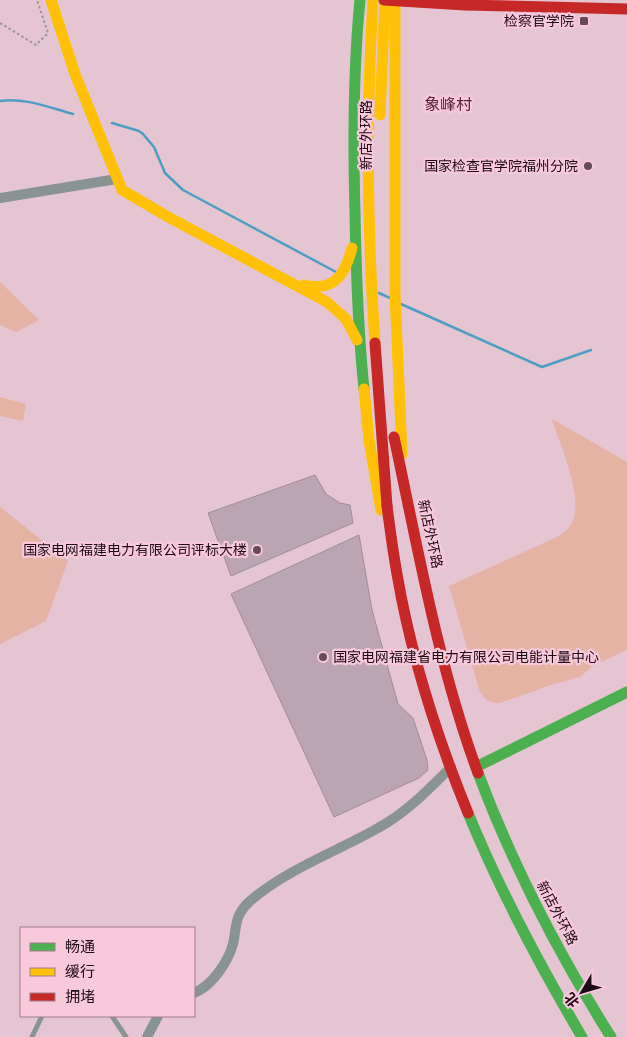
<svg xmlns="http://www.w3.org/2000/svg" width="627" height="1037" viewBox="0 0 627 1037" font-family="'Sofia Sans Condensed','Noto Sans SC',sans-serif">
<rect width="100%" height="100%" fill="#e5c5d2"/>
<!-- green -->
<g fill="#e4b3a4">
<polygon points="0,282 39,320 16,332 0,325"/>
<polygon points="0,397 26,404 23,421 0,416"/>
<path d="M 552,419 L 627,462 L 627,650 L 594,665 L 580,677 L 554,684 L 500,703 C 489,703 483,699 479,689 L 449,586 L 557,537 C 564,532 570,528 573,521 C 583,495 560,445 552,419 Z"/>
<polygon points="0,507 68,561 46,621 0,644"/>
</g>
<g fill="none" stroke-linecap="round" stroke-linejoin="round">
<!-- stream -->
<g stroke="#4d9dc4" stroke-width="2.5">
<path d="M 0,101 C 24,97 51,108 73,114"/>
<polyline points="112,123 139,131 143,134 154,147 165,173 183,190 336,272"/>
<polyline points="379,293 390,298"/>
<polyline points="401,304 542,367 591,350"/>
</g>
</g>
<!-- building -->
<g fill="#bca5b2" stroke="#a38c99">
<polygon points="315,475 326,494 340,503 350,505 353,523 231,576 208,513"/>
<polygon points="359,535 372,610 398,704 413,718 427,760 428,770 419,778 334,817 231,594"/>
</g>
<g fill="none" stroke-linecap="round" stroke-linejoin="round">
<!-- path -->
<polyline stroke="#9b9699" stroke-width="2" stroke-dasharray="2.5 2.5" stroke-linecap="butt" points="0,23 36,45 48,33 37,0"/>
<!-- lane -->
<g stroke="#899391" stroke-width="5">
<polyline points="112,1016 126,1037"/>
<polyline points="32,1037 42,1016"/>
</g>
<!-- street -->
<g stroke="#899391" stroke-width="10">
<polyline points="0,198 117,179"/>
<path d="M 194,993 C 212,986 228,962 233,944 C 237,926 234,916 249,902 C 285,870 336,852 378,828 C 406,813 429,789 451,767"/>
<polyline points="147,1037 158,1016"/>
</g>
<!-- fast -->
<g stroke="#4caf50" stroke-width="11">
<path d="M 360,0 C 353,71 353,141 355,212 C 356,271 358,330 364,389"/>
<polyline points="476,767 627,692"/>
<path d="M 478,773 C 513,866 558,953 611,1037"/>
<path d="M 468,813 C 500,891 539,964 582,1037"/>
</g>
<!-- slow -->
<g stroke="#ffc107" stroke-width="11">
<polyline points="51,0 75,74 122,190 170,218 327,302 346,319 357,340"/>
<path d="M 373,0 C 366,115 367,229 375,343"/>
<polyline points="395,0 395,294 402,454"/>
<polyline points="380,115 385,1"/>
<path d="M 304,285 C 334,292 345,275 352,248"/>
<polyline points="364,389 369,440 381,510"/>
</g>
<!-- jam -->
<g stroke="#c62828" stroke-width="11">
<polyline points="384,0 465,5 627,9"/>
<polyline points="375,343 387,506"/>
<path d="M 394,437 C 418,549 438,665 478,773"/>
<path d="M 387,506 C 390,529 393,552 397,574 C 411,656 437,737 468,813"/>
</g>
</g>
<!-- markers -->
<g fill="#644b56" stroke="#f8c8db" stroke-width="2">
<rect x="579" y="16" width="10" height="10" rx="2.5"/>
<circle cx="588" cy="166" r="5"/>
<circle cx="257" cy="550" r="5"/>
<circle cx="323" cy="657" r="5"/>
</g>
<g text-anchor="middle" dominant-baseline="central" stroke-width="4.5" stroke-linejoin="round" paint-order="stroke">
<!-- poi labels -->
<g font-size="14" fill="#1e0a13" stroke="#f8c8db" text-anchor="end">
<text x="574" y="21">检察官学院</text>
<text x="578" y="166">国家检查官学院福州分院</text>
<text x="247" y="550">国家电网福建电力有限公司评标大楼</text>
<text x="333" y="657" text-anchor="start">国家电网福建省电力有限公司电能计量中心</text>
</g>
<!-- street labels -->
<g font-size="14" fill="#1e0a13" stroke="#f8c8db">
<text transform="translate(366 135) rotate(-90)">新店外环路</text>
<text transform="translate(430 534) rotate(78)">新店外环路</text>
<text transform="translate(557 913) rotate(62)">新店外环路</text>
</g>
<!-- quarter labels -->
<g font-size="16" fill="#54263b" stroke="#f8c8db">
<text x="448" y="105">象峰村</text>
</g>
</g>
<!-- legend -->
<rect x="20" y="927" width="175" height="90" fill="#f8c8db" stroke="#a17c8b"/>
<rect x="30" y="943" width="25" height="8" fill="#4caf50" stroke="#a17c8b"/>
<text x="65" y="952" font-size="15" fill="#1e0a13">畅通</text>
<rect x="30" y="968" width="25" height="8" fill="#ffc107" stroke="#a17c8b"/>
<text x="65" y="977" font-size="15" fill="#1e0a13">缓行</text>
<rect x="30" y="993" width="25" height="8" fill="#c62828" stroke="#a17c8b"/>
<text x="65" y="1002" font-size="15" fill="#1e0a13">拥堵</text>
<!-- north arrow -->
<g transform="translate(582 992) rotate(232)" stroke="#f8c8db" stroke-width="4" paint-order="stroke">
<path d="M0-4L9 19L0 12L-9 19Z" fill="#1e0a13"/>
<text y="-8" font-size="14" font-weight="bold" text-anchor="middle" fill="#1e0a13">北</text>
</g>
</svg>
